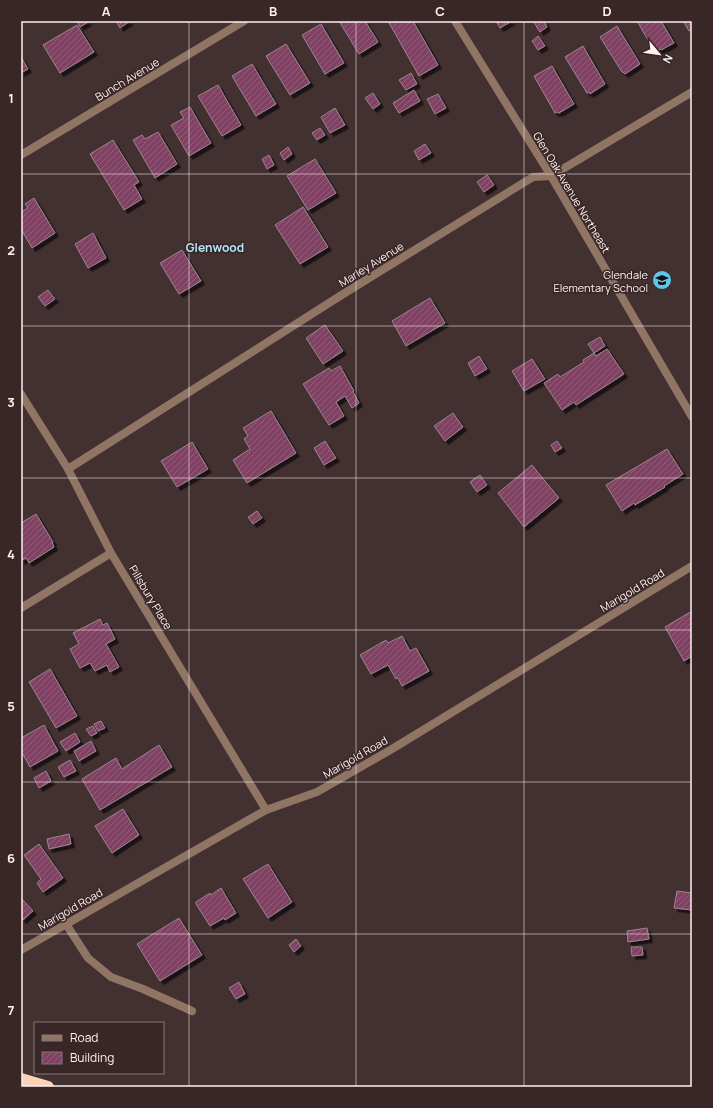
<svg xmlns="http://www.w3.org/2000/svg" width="713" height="1108" viewBox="0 0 713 1108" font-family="Manrope,sans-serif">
<defs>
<pattern id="building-hatch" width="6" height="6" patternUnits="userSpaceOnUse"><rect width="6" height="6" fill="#7f4262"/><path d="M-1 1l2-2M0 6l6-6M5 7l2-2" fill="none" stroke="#925e79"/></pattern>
<filter id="shadow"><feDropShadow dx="3.5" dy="3.5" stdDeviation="0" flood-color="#0009"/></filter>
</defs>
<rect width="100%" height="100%" fill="#433030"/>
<!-- building -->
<g fill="url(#building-hatch)" stroke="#9a858e" filter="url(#shadow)">
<polygon points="77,21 88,21 88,22 80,27"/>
<polygon points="116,21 130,21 120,28"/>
<polygon points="339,21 365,21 378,42 359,54"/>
<polygon points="388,21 413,21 438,65 419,76"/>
<polygon points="496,21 512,21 500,28"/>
<polygon points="533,21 544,21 547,27 540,32"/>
<polygon points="637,21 661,21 674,43 661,50 661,49 655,52"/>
<polygon points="683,21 692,21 692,30 689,31"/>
<polygon points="321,24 344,63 325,74 302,35"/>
<polygon points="77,25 94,52 60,73 43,45"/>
<polygon points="617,26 640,64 625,74 623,72 622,72 600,37"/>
<polygon points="538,36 545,46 538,50 532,41"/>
<polygon points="286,44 310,83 290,95 266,56"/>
<polygon points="583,46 605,84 590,94 589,92 587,93 565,57"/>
<polygon points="21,57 28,69 21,73"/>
<polygon points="252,64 276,104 256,116 232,76"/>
<polygon points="552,66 574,104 559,113 557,112 555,113 534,76"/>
<polygon points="411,73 417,84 406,90 399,80"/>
<polygon points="218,85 241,125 222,136 198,96"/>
<polygon points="414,90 420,101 399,113 393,103"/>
<polygon points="373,93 380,104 373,109 365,98"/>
<polygon points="438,94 446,108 435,114 427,99"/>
<polygon points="190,107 211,143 189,156 171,125 184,118 180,112"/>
<polygon points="335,108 345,125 330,133 321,117"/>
<polygon points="320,128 325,135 317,140 312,133"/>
<polygon points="158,132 177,164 155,178 133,140 142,135 145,139"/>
<polygon points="113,140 139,182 134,185 142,199 124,210 90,154"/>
<polygon points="425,144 431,153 419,160 414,151"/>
<polygon points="288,147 292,154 284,160 280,153"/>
<polygon points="269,155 274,165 267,169 262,159"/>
<polygon points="315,159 336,193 308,210 287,176"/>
<polygon points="487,175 494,185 484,192 477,182"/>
<polygon points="34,198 55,233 32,248 21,229 21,212 28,208 25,204"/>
<polygon points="303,207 328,247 300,264 275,225"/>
<polygon points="93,233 106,258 88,268 75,244"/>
<polygon points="182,250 201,281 179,294 160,263"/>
<polygon points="48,290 55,299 45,306 38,297"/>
<polygon points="430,298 445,323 406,346 392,321"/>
<polygon points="325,325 343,351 323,364 306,338"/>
<polygon points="600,337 605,346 594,353 588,344"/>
<polygon points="607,349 624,374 576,405 574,402 562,410 544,383 558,374 560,377 584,362 583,360 594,353 596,356"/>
<polygon points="479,356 487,369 475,376 468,363"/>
<polygon points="532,359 545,379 524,391 512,371"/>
<polygon points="340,366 354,391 353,392 359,403 352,408 345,396 336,402 344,416 329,425 303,384 329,368 331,371"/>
<polygon points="271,411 296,453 247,483 233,460 250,449 244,439 248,436 243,428"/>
<polygon points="453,413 463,427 445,441 434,426"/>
<polygon points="325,441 336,458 324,465 314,448"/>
<polygon points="557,441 562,448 555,452 551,445"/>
<polygon points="192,442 208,469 177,487 161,461"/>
<polygon points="667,449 683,474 664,486 665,487 635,505 634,503 622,511 606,485"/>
<polygon points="532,465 559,498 524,527 498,493"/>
<polygon points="480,475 487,485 477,492 470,482"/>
<polygon points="257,511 262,518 253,524 248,517"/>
<polygon points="36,514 53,542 52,542 54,547 29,563 26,558 21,561 21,523"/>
<polygon points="692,611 692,656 684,661 665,627"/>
<polygon points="100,619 103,625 107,623 115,639 106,644 119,667 110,672 107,665 95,671 90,663 80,668 70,649 79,644 73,633"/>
<polygon points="402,636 410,651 416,648 429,671 402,686 398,678 396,679 388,665 371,674 360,655 386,640 388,643"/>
<polygon points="50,669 77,716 56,728 29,682"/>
<polygon points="101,721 105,728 98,731 94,724"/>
<polygon points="44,725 58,751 30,767 21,751 21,738"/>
<polygon points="93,726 97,733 91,736 86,729"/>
<polygon points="75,733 80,742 66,751 60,742"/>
<polygon points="91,741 96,751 79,761 74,751"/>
<polygon points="159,745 172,767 100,810 82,779 116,758 122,769"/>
<polygon points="70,760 76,771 64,777 58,767"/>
<polygon points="46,771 51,781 39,788 34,778"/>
<polygon points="123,809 139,835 112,853 95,826"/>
<polygon points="69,834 71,844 49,849 47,839"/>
<polygon points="39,844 63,878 43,892 37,883 41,879 24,855"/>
<polygon points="268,864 292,902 268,918 243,879"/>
<polygon points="221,888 236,913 225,920 224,918 210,926 196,904 196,902 210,893 211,895"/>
<polygon points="677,891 692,893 692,910 674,908"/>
<polygon points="21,898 33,911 23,920 21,918"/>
<polygon points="179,918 202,955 160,981 137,944"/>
<polygon points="647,928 649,939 628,942 627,931"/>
<polygon points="296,939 301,946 294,952 289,945"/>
<polygon points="631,947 642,947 643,955 632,956"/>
<polygon points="239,982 245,994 236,999 229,988"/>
</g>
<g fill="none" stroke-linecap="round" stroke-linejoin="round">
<!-- lane -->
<polyline stroke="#907565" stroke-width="8" points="66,924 88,958 111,977 143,989 192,1011"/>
<!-- street -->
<g stroke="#907565" stroke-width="8">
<polyline points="455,21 551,176 692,417"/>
<polyline points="21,155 244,21"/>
<polyline points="21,394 68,469 111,553 266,810"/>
<polyline points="68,469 340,296 533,177 551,176 692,92"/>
<polyline points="21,608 111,553"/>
<polyline points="21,950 266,810 317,792 392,749 692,566"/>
</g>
<!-- highway -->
<polyline stroke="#fad2ba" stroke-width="12" points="21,1079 48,1087"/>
</g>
<!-- grid -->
<path fill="none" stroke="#fef1f0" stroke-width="1" stroke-opacity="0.55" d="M 189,21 L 189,1087M 356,21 L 356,1087M 524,21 L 524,1087M 21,174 L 692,174M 21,326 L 692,326M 21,478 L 692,478M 21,630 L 692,630M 21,782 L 692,782M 21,934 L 692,934"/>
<!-- icons -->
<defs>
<symbol id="school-disc" viewBox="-11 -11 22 22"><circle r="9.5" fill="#5dc7e8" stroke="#392626"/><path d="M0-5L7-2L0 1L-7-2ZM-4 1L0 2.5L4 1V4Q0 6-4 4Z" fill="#111"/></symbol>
</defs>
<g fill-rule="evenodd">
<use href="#school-disc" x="651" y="269" width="22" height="22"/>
</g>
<g text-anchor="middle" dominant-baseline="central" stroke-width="3" stroke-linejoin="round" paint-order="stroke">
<!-- street labels -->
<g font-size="11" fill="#fef1f0" stroke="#392626">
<text transform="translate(127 79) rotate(-31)">Bunch Avenue</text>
<text transform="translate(572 192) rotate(59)">Glen Oak Avenue Northeast</text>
<text transform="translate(371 264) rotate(-32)">Marley Avenue</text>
<text transform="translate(632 590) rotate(-31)">Marigold Road</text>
<text transform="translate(151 597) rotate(59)">Pillsbury Place</text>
<text transform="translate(355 757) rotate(-30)">Marigold Road</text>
<text transform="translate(70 909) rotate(-30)">Marigold Road</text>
</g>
<!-- poi labels -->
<g font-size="11" fill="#fef1f0" stroke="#392626" text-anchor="end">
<text x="648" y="274">Glendale<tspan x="648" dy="13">Elementary School</tspan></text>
</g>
<!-- neighbourhood labels -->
<g font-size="12" font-weight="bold" fill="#b0e5f8" stroke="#392626">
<text x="215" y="247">Glenwood</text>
</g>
</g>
<!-- border -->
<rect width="713" height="1108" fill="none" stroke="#392626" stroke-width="44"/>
<!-- legend -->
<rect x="34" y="1022" width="130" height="52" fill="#392626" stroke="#887777"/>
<rect x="42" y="1035" width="20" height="6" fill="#907565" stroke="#887777"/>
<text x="70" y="1042" font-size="12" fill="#fef1f0">Road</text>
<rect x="42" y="1052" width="20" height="12" fill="url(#building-hatch)" stroke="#887777"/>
<text x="70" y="1062" font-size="12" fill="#fef1f0">Building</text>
<!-- north arrow -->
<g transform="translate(659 54) rotate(119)" stroke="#392626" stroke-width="3" paint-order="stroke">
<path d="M0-3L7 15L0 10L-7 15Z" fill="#fef1f0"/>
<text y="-6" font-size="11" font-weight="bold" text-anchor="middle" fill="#fef1f0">N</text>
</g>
<rect x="22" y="22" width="669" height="1064" fill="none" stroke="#fef1f0" stroke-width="1.5"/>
<g font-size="13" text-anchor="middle" font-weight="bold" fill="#fef1f0">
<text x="106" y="16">A</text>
<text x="273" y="16">B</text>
<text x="440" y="16">C</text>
<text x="607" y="16">D</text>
<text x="11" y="103">1</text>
<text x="11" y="255">2</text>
<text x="11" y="407">3</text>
<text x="11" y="559">4</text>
<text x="11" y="711">5</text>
<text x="11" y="863">6</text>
<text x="11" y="1015">7</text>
</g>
</svg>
